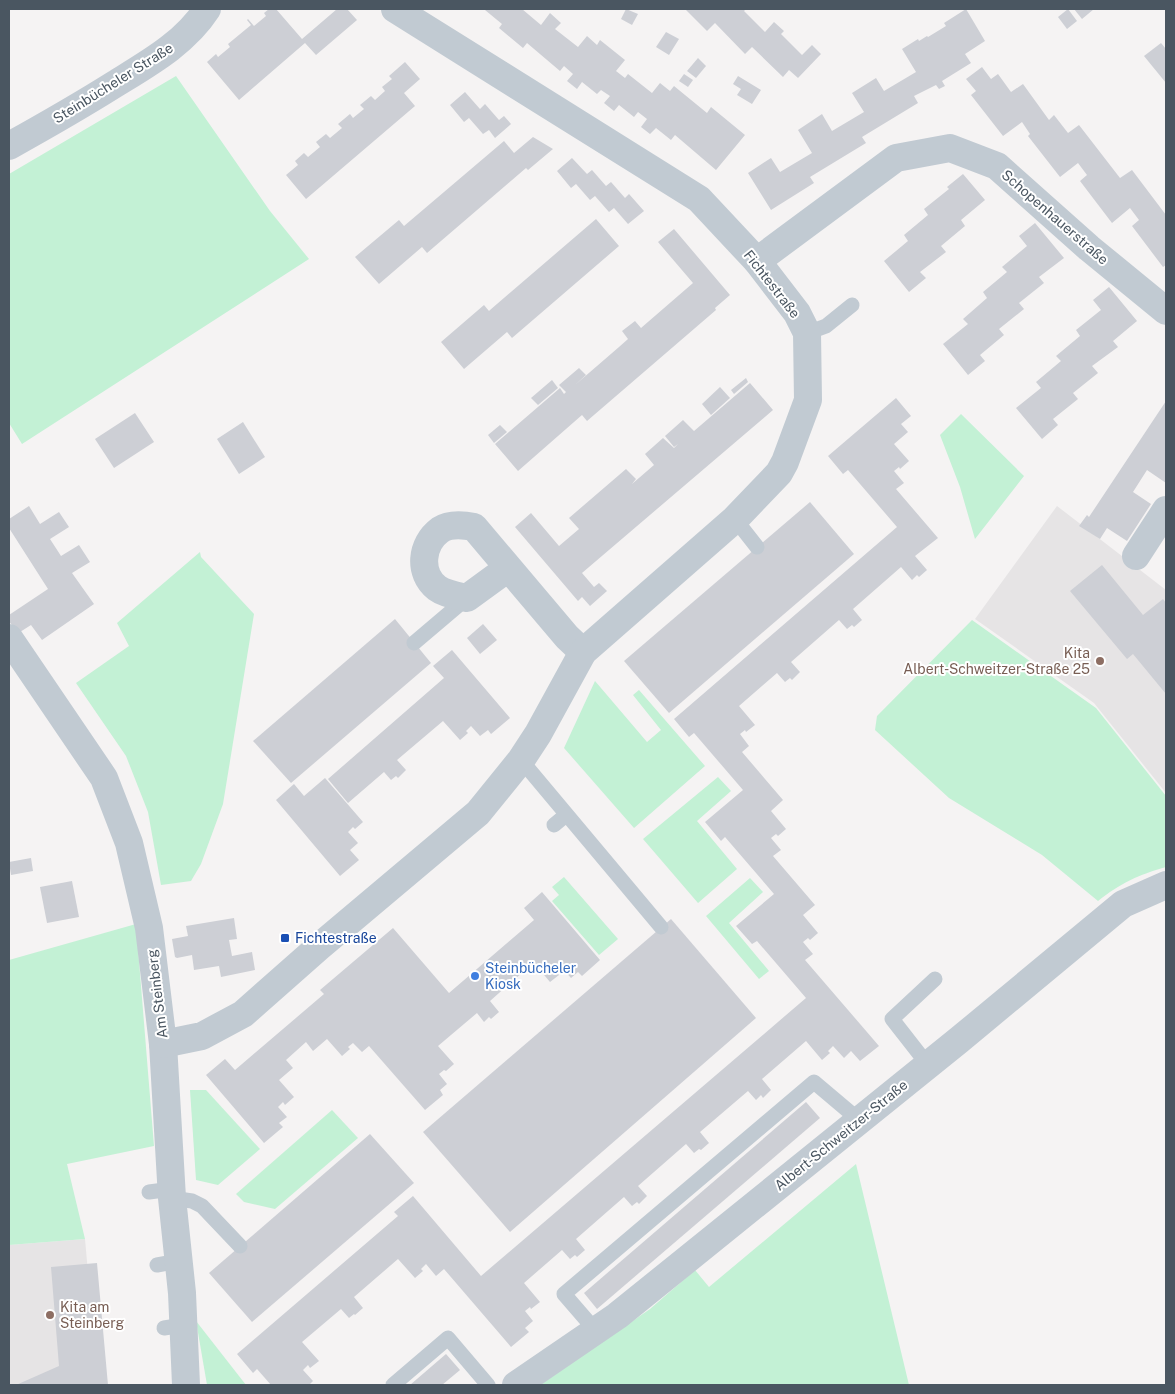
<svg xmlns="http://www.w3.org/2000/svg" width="1175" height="1394" viewBox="0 0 1175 1394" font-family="'Public Sans',sans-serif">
<rect width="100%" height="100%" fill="#f5f3f3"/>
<!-- education -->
<g fill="#e6e4e5">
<polygon points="1057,506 1166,590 1166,793 1094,703 975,619"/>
<polygon points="85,1239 98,1385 9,1385 9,1245"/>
</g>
<!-- green -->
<g fill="#c3f1d5">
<polygon points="176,76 270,211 309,259 22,444 9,423 9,174"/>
<polygon points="961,414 1024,476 975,539 960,487 940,435"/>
<polygon points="200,552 201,557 254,614 223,804 201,864 191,881 161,885 148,812 126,756 76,683 129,646 117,623"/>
<path d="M 972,620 L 1096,708 L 1166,796 L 1166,867 C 1138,875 1121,883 1098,901 L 1042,855 L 949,798 L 875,730 L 877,716 Z"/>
<polygon points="595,681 647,742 661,730 633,695 639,690 705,766 634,828 564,748"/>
<polygon points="718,777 731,791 697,821 737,869 698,903 643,839"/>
<polygon points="564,877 618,939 599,955 552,901 559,895 552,887"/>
<polygon points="750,878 763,892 729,923 769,971 759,979 706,916"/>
<polygon points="136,924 154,1146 67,1164 85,1239 9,1245 9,960"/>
<polygon points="190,1090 206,1090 260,1149 218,1185 196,1180"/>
<polygon points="332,1110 358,1138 275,1209 244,1202 236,1194"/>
<polygon points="856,1164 909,1385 540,1385 650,1309 695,1270 709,1287"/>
<polygon points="196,1321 246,1385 207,1385"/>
</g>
<!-- building -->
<g fill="#cdcfd5">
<polygon points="269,9 276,9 302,39 337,9 347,9 357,20 316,55 305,43 239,100 207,62 216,54 218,57 230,47 228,44 251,25 247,20 248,19 254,26 266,16 264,13"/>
<polygon points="486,9 522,9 541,25 550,13 561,23 555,29 578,47 587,36 597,45 600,40 625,60 616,71 625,78 628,74 652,93 660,83 670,91 674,86 707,113 711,107 745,135 716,170 675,135 671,140 656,128 650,134 641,127 647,119 638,112 634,117 619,105 614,111 604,103 610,96 601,90 597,94 582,82 577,89 567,81 573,74 564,66 560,71 527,43 523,48 499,28 502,24 485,10"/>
<polygon points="626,9 638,14 632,25 621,19"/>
<polygon points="685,9 746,9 744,11 765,32 774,22 784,31 781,34 802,55 812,45 821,54 798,78 789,70 783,77 752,47 745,54 715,23 707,31"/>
<polygon points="966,9 985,41 965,54 971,63 942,81 945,86 939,89 936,85 914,96 918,103 862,137 866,143 810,177 814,183 771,210 748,173 771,158 780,172 812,153 798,130 822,114 832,131 864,112 852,93 876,78 884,91 916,72 902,49 918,39 919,41 927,36 928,37 946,26 944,23"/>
<polygon points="1068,9 1077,21 1067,29 1058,17"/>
<polygon points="1074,9 1094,9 1082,19"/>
<polygon points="666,32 679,39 669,55 656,47"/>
<polygon points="1161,43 1166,49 1166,83 1144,56"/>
<polygon points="698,58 706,66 696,78 687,71"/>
<polygon points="405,62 420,79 404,93 415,106 306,199 286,175 298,165 295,161 304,153 308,157 320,147 316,142 326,134 330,138 342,128 338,124 350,114 353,118 364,109 360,105 371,96 375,100 385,91 382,87 392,79 389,76"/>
<polygon points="982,67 991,79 998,74 1011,92 1023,84 1049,120 1054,115 1068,133 1079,125 1120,178 1132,170 1166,215 1166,265 1163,267 1132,226 1139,220 1130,208 1112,223 1080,181 1087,175 1078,163 1060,177 1028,136 1030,134 1022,122 1003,136 971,95 976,91 966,79"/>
<polygon points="684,74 693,80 688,87 679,81"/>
<polygon points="738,76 761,90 752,104 737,95 741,89 733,84"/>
<polygon points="465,92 480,109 485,104 499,120 504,116 511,124 495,138 489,130 483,134 469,118 464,122 450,105"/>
<polygon points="533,137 553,149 528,170 526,168 427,253 422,247 379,284 355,257 399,220 404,226 504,141 514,153"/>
<polygon points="572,158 587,174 592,170 606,186 611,182 625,198 629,194 644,211 628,224 614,208 609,212 595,196 590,200 576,184 571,188 557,171"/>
<polygon points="963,174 985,200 961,220 965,226 941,246 946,252 920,272 926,278 909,292 884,261 908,241 904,235 928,215 924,209 949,189 947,187"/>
<polygon points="596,219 619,246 512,338 507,332 464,369 441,342 484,305 489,311 490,310"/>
<polygon points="1035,223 1064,258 1039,277 1044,283 1019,303 1024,309 999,329 1004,335 980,355 985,361 968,375 943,344 968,324 963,319 987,298 983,292 1007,272 1002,267 1027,246 1019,236"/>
<polygon points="674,229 730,295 715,308 716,310 587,421 582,415 518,471 495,444 560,388 564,394 566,392 559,385 579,368 586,375 575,385 619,347 628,339 622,331 635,321 641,328 693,283 658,242"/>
<polygon points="1109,287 1137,321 1113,341 1118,347 1092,366 1098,373 1073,393 1078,399 1053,419 1058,425 1042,439 1016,408 1041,388 1036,382 1061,361 1056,356 1080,336 1076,330 1101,310 1093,300"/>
<polygon points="746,378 748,382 734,394 731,390"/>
<polygon points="552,380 558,388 538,405 531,398"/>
<polygon points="750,383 773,410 582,573 594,587 599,583 607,591 590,606 582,597 578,601 515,527 531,513 559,546 579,529 569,518 626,469 636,479 632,484 654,465 645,454 663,438 674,448 678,444 674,447 665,436 683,420 694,431"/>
<polygon points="720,387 730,398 711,415 702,404"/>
<polygon points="896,398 911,416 901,424 908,432 894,444 909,461 900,469 899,467 894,471 904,483 896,489 938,538 915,556 927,570 919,577 917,575 912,580 901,567 853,609 862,620 854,627 852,625 847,629 839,620 791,662 800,672 792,680 790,678 785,682 777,673 739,706 755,725 746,732 745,730 740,734 749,746 742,752 783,800 771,811 786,829 778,836 776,834 771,838 781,850 773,856 815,905 803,915 818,933 810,940 808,938 803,942 813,954 805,960 879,1046 860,1061 851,1051 844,1058 833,1046 828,1051 830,1053 822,1060 806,1041 762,1079 771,1090 763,1098 761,1095 756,1100 748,1091 700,1132 709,1143 701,1150 699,1149 694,1153 686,1144 638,1186 647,1196 639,1204 637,1202 632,1206 624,1197 576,1239 585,1250 577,1257 575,1255 570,1259 562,1250 524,1283 540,1302 531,1309 530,1307 525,1311 533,1321 525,1328 529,1332 511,1347 444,1269 436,1276 426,1264 421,1269 423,1271 415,1278 398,1259 354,1297 363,1308 355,1315 354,1314 349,1318 341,1309 302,1342 319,1361 310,1368 308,1365 303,1370 313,1381 309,1385 271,1385 257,1369 253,1373 237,1354 398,1216 394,1212 413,1196 481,1276 806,998 757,941 752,944 736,926 774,894 725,837 721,841 705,822 743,790 694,733 689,737 674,719 897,527 848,470 843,474 828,456"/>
<polygon points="1166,401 1166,483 1147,470 1133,492 1151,504 1127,541 1107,528 1100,539 1079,526 1087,515 1089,517"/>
<polygon points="135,413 154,442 114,468 95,439"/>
<polygon points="243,422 265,457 239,474 217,439"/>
<polygon points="500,425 507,432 494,443 488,435"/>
<polygon points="810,502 854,554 669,713 624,661"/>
<polygon points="29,506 40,524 59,512 69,527 50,539 61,556 79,545 90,562 72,573 94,604 42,640 31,625 20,632 9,622 9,615 48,589 9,528 9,519"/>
<polygon points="1102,565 1143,615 1163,599 1166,603 1166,694 1133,654 1127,659 1070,591"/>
<polygon points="395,619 431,663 291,783 253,741"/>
<polygon points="483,624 497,640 480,654 467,638"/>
<polygon points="452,650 510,718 491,734 488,730 480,736 471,726 466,731 468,733 460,740 443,721 397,760 406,770 398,778 396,776 391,780 384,772 348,803 328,779 444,678 433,666"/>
<polygon points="325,778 363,822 355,829 353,827 348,832 358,843 350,850 359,860 340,876 276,800 294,784 304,796"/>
<polygon points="31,858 33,871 11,875 9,862"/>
<polygon points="72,881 79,917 47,923 40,887"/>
<polygon points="542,892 600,960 582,976 578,972 571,978 562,968 557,973 559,975 550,982 534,963 516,978 490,1001 499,1012 491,1019 489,1017 484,1022 477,1013 438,1046 454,1064 446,1071 444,1070 439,1074 447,1084 440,1090 443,1095 425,1110 369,1046 362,1052 353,1043 348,1047 350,1049 342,1056 327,1039 313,1051 306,1042 286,1060 293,1068 279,1080 294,1097 285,1105 283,1102 278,1107 287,1117 279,1123 283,1127 264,1143 206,1075 225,1059 235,1070 324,994 320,990 393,928 449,993 534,920 524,908"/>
<polygon points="234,918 237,939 229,940 232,956 252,952 255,970 221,977 219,966 194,970 192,955 177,958 175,957 172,939 188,936 186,926"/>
<polygon points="671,919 756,1018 510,1232 423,1132"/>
<polygon points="806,1102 820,1118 597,1309 584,1293"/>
<polygon points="370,1134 414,1183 252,1322 209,1273"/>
<polygon points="97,1263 108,1385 16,1385 59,1366 51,1267"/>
<polygon points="446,1354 460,1370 442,1385 410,1385"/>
</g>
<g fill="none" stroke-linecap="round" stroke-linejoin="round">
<!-- service -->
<g stroke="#c1cad2" stroke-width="15">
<polyline points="807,333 826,326 852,305"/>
<polyline points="735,519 757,547"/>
<polyline points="414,643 467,598"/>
<polyline points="521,760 661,927"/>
<polyline points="554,825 566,815"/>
<polyline points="928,1065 892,1019 935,979"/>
<polyline points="149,1192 172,1189"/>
<polyline points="172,1198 192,1201 202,1206 240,1246"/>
<polyline points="157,1265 179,1261"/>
<polyline points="164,1328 183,1325"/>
<polyline points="596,1331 564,1294 814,1082 859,1120"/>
<polyline points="393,1385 448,1338 488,1385"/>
</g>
<!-- minor -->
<g stroke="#c1cad2" stroke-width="28">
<polyline points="757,261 896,158 950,148 997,166 1089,248 1166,311"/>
<polyline points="1136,556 1166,510"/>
<path d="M 508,568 L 467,598 C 458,596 445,594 437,588 C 418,573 421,544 440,530 C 449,524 464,525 474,527 L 567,637 L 583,652"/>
<polyline points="9,638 104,778 129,843 149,928 163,1044 172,1198 182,1293 186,1385"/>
<polyline points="163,1044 202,1036 243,1014 320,946 478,813 521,760 538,734 583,652 735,519 779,473 785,462 808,400 807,333 797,313 757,261 699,199 395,9"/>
<polyline points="516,1385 617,1316 959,1040 1123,904 1166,885"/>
</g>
<!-- tertiary -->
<path stroke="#c1cad2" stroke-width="28" d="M 9,146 C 45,126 80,106 115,84 C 149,63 185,43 207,9"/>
</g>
<!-- markers -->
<g fill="#8d6e63" stroke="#fff" stroke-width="2">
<circle cx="1100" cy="661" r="5"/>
<circle cx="50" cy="1315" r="5"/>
</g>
<rect fill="#1a4fb4" stroke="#fff" stroke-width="2" x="280" y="933" width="10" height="10" rx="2.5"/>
<circle fill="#3f7fe0" stroke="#fff" stroke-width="2" cx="475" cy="976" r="5"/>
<g text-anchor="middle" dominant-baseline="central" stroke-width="4" stroke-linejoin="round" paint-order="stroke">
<!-- street labels -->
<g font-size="14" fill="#4a5661" stroke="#fff">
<text transform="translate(113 83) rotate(-32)">Steinbücheler Straße</text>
<text transform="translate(1055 217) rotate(41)">Schopenhauerstraße</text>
<text transform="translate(772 284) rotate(52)">Fichtestraße</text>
<text transform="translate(157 994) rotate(-97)">Am Steinberg</text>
<text transform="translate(841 1135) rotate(-39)">Albert-Schweitzer-Straße</text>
</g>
<!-- education labels -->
<g font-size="14" fill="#785e54" stroke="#fff" text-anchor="end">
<text x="1090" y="653">Kita<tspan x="1090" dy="16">Albert-Schweitzer-Straße 25</tspan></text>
<text x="60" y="1307" text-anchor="start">Kita am<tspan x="60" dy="16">Steinberg</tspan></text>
</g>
<!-- transit labels -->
<g font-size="14" fill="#164399" stroke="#fff" text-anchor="start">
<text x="295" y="938">Fichtestraße</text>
</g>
<!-- shop labels -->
<g font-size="14" fill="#366cbe" stroke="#fff" text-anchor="start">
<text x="485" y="968">Steinbücheler<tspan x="485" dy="16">Kiosk</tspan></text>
</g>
</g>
<!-- border -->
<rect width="1175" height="1394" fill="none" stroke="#4a5661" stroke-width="20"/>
</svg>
